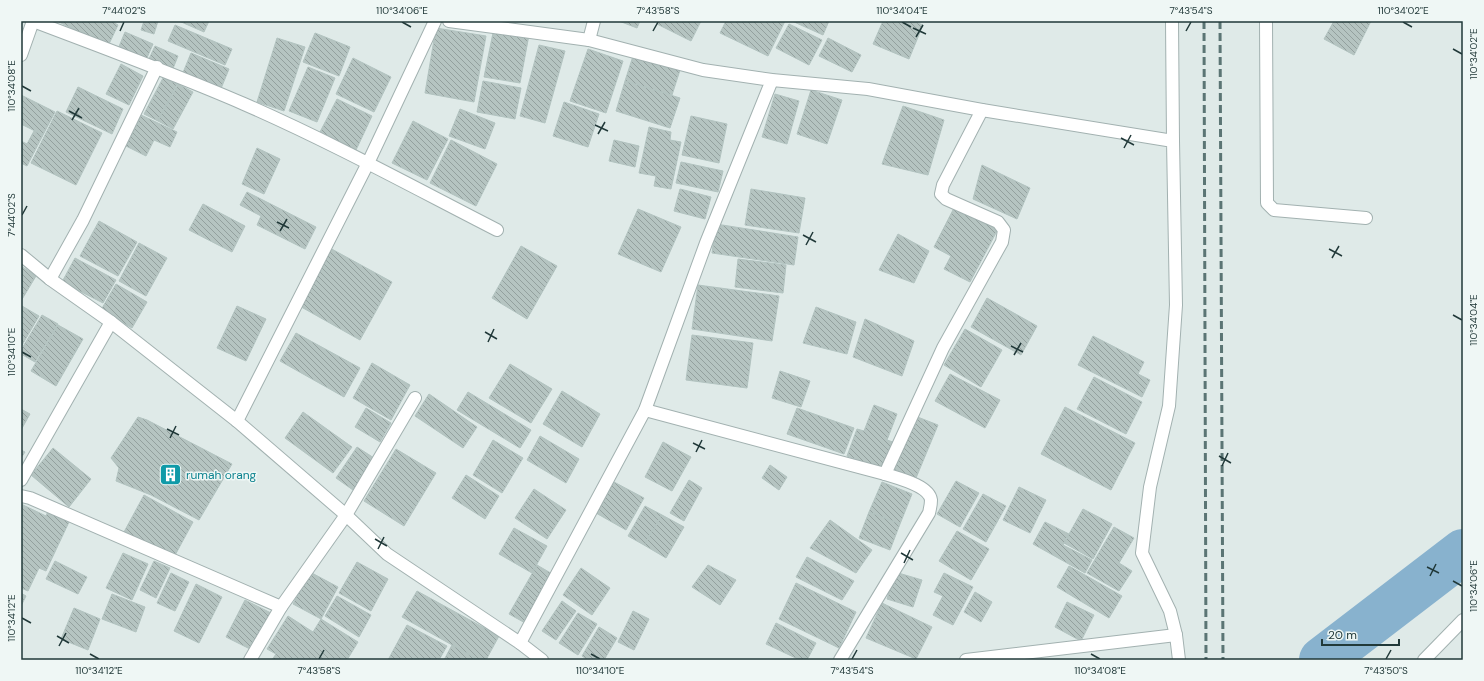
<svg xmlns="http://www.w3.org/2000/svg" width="1484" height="681" viewBox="0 0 1484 681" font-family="'DM Sans',sans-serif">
<defs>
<pattern id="building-back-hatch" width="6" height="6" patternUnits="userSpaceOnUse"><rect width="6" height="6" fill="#b5c4c1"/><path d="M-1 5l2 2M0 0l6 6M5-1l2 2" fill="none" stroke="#93a09e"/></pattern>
</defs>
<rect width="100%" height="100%" fill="#dfeae8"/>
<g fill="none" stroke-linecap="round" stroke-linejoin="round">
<!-- river -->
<polyline stroke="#88b2ce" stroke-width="46" points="1322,660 1463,552"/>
</g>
<!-- building -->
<g fill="url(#building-back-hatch)" stroke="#b2c3c0">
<polygon points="59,21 113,21 113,22 118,25 108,46 59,22"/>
<polygon points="144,21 158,21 154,34 141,30"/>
<polygon points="179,21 209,21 204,32"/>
<polygon points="619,21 640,21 637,28"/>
<polygon points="659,21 701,21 691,41 657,24"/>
<polygon points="726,21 785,21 768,56 720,33"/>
<polygon points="792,21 829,21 823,35"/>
<polygon points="883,21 913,21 923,25 909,59 873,44"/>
<polygon points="1334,21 1371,21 1354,55 1324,39"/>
<polygon points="789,24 822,40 809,65 776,48"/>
<polygon points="175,25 232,49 225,65 168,41"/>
<polygon points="436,28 486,36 474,102 425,93"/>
<polygon points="494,28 529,35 520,83 484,77"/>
<polygon points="125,32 153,44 146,60 118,49"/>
<polygon points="315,33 350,47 339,76 303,62"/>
<polygon points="277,38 305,47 284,111 257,102"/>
<polygon points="828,38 861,55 852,72 819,56"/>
<polygon points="539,45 565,51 545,123 520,116"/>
<polygon points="155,46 178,56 172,71 148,61"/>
<polygon points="588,49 623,61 606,113 570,101"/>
<polygon points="191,53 229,69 220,91 182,75"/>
<polygon points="634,53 681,67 672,95 625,81"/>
<polygon points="353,58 391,77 374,112 336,94"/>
<polygon points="121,64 143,76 129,105 106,94"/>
<polygon points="308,67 335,78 317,122 289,111"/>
<polygon points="163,78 177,84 158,121 144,114"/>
<polygon points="483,81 521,88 515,119 477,112"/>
<polygon points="625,81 680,98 670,128 616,111"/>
<polygon points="178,84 193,92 173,129 158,121"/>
<polygon points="78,87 123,109 112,134 66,112"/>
<polygon points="811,90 842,100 827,144 797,134"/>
<polygon points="775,94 799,101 787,144 762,137"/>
<polygon points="21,95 55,112 43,135 21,124"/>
<polygon points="337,99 372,116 356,150 320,132"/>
<polygon points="564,102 599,114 588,147 553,136"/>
<polygon points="903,106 944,120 928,175 882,164"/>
<polygon points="460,109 495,123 485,149 449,136"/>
<polygon points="57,111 102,133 76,185 31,163"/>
<polygon points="141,115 177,132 170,147 154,140 146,156 126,146"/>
<polygon points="691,116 727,124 719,163 682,155"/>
<polygon points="413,121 448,139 427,180 392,163"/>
<polygon points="649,127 671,132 670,140 681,142 671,189 654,186 656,176 639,173"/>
<polygon points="34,131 43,135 27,166 21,163 21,141 27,144"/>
<polygon points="451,140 497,164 476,206 430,183"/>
<polygon points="614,140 639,146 635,167 609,161"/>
<polygon points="257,148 280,159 264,194 242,184"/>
<polygon points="681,162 723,171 718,192 676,183"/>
<polygon points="982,165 1030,188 1017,219 973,199"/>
<polygon points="680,189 711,197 705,219 674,211"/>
<polygon points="751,189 805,198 799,233 745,225"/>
<polygon points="247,192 316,227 305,249 257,225 261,216 240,205"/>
<polygon points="203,204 245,226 232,252 189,230"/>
<polygon points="955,206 998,229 970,282 944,269 951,256 934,247"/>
<polygon points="638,209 681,227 661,272 618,254"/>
<polygon points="99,221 137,242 118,276 80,256"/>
<polygon points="716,224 798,237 794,265 712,253"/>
<polygon points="898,234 929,251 914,283 879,270"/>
<polygon points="139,243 167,258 146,296 119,281"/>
<polygon points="521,246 557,266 527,319 492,298"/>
<polygon points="328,247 392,282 360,340 296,304"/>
<polygon points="75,258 116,280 103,303 62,282"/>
<polygon points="738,259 786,265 783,293 735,287"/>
<polygon points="21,266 36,276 21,301"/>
<polygon points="116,284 147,302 132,328 101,310"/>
<polygon points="698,285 779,296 772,341 692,329"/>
<polygon points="987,298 1037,326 1021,355 971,327"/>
<polygon points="22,306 39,316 21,347 21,308"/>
<polygon points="237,306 266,319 246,361 217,348"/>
<polygon points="816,307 856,322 847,354 803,343"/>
<polygon points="42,315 58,324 35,362 21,354 21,350"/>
<polygon points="865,319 914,341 902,376 853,357"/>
<polygon points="58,325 83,339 56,386 31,371"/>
<polygon points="965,329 1002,350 981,387 944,365"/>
<polygon points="296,333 360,368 344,397 280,361"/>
<polygon points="692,335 753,343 747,388 686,380"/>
<polygon points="1093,336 1144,362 1138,374 1150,380 1142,397 1078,365"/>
<polygon points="372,363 410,385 391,420 353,398"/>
<polygon points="510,364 552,389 531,423 489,398"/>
<polygon points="780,371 810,381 801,407 772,398"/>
<polygon points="950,374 1000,400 985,428 935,401"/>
<polygon points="1094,377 1142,402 1126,434 1077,409"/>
<polygon points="562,391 600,414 582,447 543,424"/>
<polygon points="468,392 531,430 520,448 457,410"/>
<polygon points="429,394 477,427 463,448 415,416"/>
<polygon points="874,405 897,414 887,440 893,442 883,469 847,456 857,429 864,431"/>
<polygon points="1065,407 1135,443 1111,490 1041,454"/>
<polygon points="366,408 391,423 380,442 355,427"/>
<polygon points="797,408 854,428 844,454 787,434"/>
<polygon points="21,409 30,414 21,430"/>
<polygon points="303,412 352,447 333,473 285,438"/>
<polygon points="915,416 938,425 916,478 893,469"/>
<polygon points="138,417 147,420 232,464 199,520 151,495 116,481 119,468 111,458"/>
<polygon points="540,436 579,459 566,483 527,460"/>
<polygon points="493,440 523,458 502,493 473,475"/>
<polygon points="663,442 691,457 672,491 645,477"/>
<polygon points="357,447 374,458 353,490 336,478"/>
<polygon points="53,448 91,479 69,507 31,475"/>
<polygon points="396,449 436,473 404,526 364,501"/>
<polygon points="21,450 25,452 21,458"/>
<polygon points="770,465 787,477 779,490 762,478"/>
<polygon points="466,475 499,496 485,519 452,498"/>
<polygon points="689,480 702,488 684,521 670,513"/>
<polygon points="956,481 979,493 960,527 937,514"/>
<polygon points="614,482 644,498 626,530 596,513"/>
<polygon points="882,482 912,494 900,524 869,512"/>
<polygon points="1019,487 1046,500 1030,533 1003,520"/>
<polygon points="534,489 566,510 547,539 515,518"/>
<polygon points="983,494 1006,506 986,542 963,529"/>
<polygon points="144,495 193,522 173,559 124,532"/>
<polygon points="21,504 46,516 48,511 69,522 46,571 39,568 28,591 21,588"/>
<polygon points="645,506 662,515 644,545 628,536"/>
<polygon points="1083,509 1112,524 1093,559 1064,543"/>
<polygon points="869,512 900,524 890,550 859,538"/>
<polygon points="662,515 684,527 666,558 644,545"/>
<polygon points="830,520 872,550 856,573 810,548"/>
<polygon points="1045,522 1069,534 1063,545 1092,560 1085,573 1033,544"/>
<polygon points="1114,527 1134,538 1119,563 1132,571 1119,591 1087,573"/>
<polygon points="514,528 547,546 532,573 499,554"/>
<polygon points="957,531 989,549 971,580 939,561"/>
<polygon points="123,553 148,564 132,600 106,588"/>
<polygon points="807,557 854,581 842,600 796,577"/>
<polygon points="55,561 87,577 78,594 46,579"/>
<polygon points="154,561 170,568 156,598 140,590"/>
<polygon points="357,562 388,579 371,611 339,593"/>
<polygon points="537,565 554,575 527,624 509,614"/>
<polygon points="708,565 736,580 720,605 692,587"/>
<polygon points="1069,566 1122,596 1109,618 1057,587"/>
<polygon points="581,568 610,588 592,615 563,595"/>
<polygon points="310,572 338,587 321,619 293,604"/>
<polygon points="895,572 922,580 913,607 887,599"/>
<polygon points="171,573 189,582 175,611 157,603"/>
<polygon points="944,573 973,587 953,625 933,615 943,596 934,592"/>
<polygon points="796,583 856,612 839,648 779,619"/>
<polygon points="196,584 222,597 199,643 174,631"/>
<polygon points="417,591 499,636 486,660 479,660 402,617"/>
<polygon points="975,592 992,602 981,622 964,612"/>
<polygon points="21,593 26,596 21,606"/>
<polygon points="112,594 145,607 136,632 102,619"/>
<polygon points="337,596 371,615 359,637 325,616"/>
<polygon points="245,600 271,613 252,650 226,637"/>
<polygon points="562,601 576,611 556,640 542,631"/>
<polygon points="1067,602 1094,615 1081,641 1055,627"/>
<polygon points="882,603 932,627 916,659 866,638"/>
<polygon points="74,608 100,619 88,650 61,639"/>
<polygon points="633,611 649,619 634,650 618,642"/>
<polygon points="578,613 597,624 578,655 559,643"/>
<polygon points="288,616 313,632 321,619 358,642 347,660 272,660 276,654 267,649"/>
<polygon points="776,623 816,643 807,660 800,660 766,644"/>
<polygon points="407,625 447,646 439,660 388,660"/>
<polygon points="599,627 617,638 604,660 588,660 582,656"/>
<polygon points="452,645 475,658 474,660 444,660"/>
</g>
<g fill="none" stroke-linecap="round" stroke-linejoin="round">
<defs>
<g id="minor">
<polyline points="449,21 589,40 703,70 772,80 868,89 982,110 1173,141 1176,305 1169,406 1150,487 1142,553 1170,611 1176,635 1179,660"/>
<polyline points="1172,21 1173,141"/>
<polyline points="1266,21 1267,203 1274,210 1366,218"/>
<polyline points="589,40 594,21"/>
<path d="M 21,55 L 33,21 C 104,48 175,74 244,104 C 331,142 413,187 497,230"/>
<polyline points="21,255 50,279 111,322 237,421 346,515 387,554 520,643 542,660"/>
<polyline points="50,279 83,220 157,67"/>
<path d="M 645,410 L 885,474 C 897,478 929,485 931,500 C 931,504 930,509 929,513 L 840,660"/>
<polyline points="237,421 368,163 435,21"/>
<polyline points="885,474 943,348 1002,242 1004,230 998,222 946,199 941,194 943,185 982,110"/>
<polyline points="21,480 111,322"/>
<polyline points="21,496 30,498 281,607 346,515 415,398"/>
<polyline points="520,643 645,410 706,243 772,80"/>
<polyline points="250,660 281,607"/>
<polyline points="966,660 1176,635"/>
<polyline points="1424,660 1463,620"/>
</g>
</defs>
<!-- minor casing -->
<use href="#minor" stroke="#a2b1b0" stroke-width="14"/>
<!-- minor -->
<use href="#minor" stroke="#fff" stroke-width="12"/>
<!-- rail -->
<g stroke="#5b7574" stroke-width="3" stroke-dasharray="8 4" stroke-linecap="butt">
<polyline points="1204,21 1206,660"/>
<polyline points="1220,21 1223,660"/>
</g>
</g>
<!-- ticks -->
<path fill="none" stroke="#213939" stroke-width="1.5" d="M 402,22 L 411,27M 902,22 L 911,27M 1403,22 L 1412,27M 913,28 L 926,34M 120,31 L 124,22M 653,31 L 658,22M 1186,31 L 1191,22M 916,37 L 923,25M 1453,49 L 1462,54M 22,86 L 31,91M 69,111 L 82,118M 72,120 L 79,108M 595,125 L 608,131M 598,134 L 605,122M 1121,138 L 1134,145M 1124,148 L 1131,135M 22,215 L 27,206M 277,222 L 289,228M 280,231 L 287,219M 803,235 L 816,242M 806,245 L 813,232M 1329,249 L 1342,256M 1332,258 L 1339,246M 1453,315 L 1462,320M 485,332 L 497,339M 488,342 L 494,329M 1011,346 L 1023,352M 22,352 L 31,357M 1014,355 L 1021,343M 167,429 L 179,435M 170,438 L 176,426M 693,443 L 705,449M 696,452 L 702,440M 1219,456 L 1231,463M 1222,466 L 1228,453M 375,539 L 387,546M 378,549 L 384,537M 901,553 L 913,560M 904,563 L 910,550M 1427,567 L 1439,573M 1430,576 L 1436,564M 1453,581 L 1462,586M 22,618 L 31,623M 57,636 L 69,643M 59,646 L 66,633M 90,654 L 99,659M 591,654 L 600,659M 1091,654 L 1100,659M 319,659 L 324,650M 852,659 L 857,650M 1386,659 L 1391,650"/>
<!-- icons -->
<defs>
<symbol id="building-square" viewBox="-11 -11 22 22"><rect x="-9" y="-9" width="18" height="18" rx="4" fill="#0f9aa8" stroke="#eff7f5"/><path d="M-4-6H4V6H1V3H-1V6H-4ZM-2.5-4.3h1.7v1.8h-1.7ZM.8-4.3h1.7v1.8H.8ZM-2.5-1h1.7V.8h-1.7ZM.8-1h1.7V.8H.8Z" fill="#fff"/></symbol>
</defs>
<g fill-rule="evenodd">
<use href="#building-square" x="158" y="462" width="25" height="25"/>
</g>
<g text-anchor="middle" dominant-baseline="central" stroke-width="3" stroke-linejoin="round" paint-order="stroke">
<!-- culture labels -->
<g font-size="12" fill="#0d838f" stroke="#eff7f5" text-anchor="start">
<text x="186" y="475">rumah orang</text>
</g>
</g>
<!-- border -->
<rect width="1484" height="681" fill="none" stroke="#eff7f5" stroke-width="44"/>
<!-- scale -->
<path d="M1322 639v6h77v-6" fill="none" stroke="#213939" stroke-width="2"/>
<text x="1328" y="639" font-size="12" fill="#213939" stroke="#eff7f5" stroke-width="3" paint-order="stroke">20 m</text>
<rect x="22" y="22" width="1440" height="637" fill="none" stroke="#213939" stroke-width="1.5"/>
<g font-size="10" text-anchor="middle" fill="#213939">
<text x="124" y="14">7°44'02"S</text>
<text x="402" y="14">110°34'06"E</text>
<text x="658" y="14">7°43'58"S</text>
<text x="902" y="14">110°34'04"E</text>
<text x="1191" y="14">7°43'54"S</text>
<text x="1403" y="14">110°34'02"E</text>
<text transform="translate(1473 54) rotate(-90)" y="4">110°34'02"E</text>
<text transform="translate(11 86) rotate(-90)" y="4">110°34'08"E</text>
<text transform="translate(11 215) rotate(-90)" y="4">7°44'02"S</text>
<text transform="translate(1473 320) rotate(-90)" y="4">110°34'04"E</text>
<text transform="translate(11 352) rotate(-90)" y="4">110°34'10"E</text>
<text transform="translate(1473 586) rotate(-90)" y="4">110°34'06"E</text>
<text transform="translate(11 618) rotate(-90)" y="4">110°34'12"E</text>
<text x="99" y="674">110°34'12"E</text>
<text x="319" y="674">7°43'58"S</text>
<text x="600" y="674">110°34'10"E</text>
<text x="852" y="674">7°43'54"S</text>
<text x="1100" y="674">110°34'08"E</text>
<text x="1386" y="674">7°43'50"S</text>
</g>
</svg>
